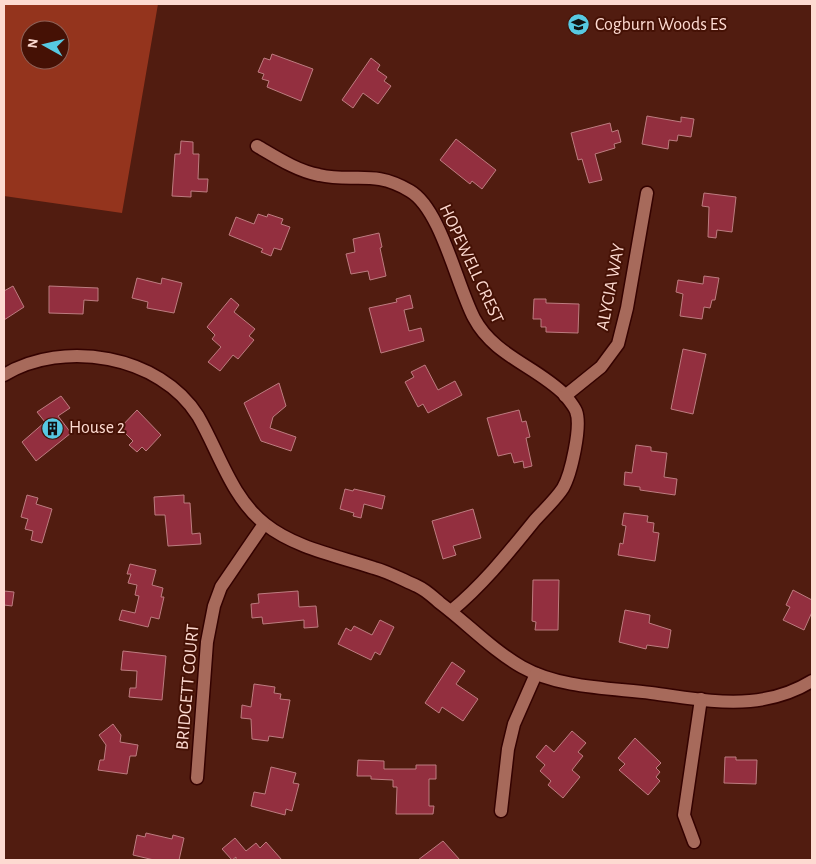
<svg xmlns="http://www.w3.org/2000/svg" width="816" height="864" viewBox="0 0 816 864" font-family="'Alegreya Sans',sans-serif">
<rect width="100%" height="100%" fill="#511c10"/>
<!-- forest -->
<path fill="#94341d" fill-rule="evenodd" d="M 4,4 L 158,4 L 122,213 L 4,196 ZM 30,30 L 60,30 L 60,60 L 30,60 Z"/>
<!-- building -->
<g fill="#932f3f" stroke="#bd7c80">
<polygon points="272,54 313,69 301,101 267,87 269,81 262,79 264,74 258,72 264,58 270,60"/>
<polygon points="371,58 380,65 377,70 387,77 384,81 391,86 378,104 363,93 353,108 342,100"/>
<polygon points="647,116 681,122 681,117 694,119 691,137 678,135 677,141 669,140 668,149 642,144"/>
<polygon points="610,123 612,132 618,130 621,142 614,144 615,148 595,154 602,180 589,183 582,159 578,160 571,133"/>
<polygon points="456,139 496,170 482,189 472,181 470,184 440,160"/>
<polygon points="181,141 193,142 193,154 199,154 198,179 208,179 207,192 191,191 191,197 172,196 175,154 180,154"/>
<polygon points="704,193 736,197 732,232 717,230 716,238 708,237 709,207 702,206"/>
<polygon points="258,214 267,217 268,214 283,219 281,224 290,227 281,250 274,248 271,256 261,252 263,249 229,235 236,217 254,224"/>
<polygon points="379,233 382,247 380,248 386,276 370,280 368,271 351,274 346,254 355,252 353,239"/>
<polygon points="704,276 719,278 715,300 712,300 710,308 704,307 702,319 680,316 683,294 676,292 678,280 703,284"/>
<polygon points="137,278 161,284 162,278 182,283 174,313 147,308 148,302 132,298"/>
<polygon points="13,286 24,307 4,320 4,291"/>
<polygon points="49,286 98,288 98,301 84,300 83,314 49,313"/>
<polygon points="410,295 413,308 404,310 409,331 421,328 424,341 381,353 369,308 397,302 396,299"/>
<polygon points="231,298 239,305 234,312 255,329 249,336 254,340 238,359 233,355 220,371 208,362 221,347 212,339 215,335 207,327"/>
<polygon points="534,299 546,299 546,303 579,304 578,333 546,332 546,327 541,327 541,319 533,319"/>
<polygon points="683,349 706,354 693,414 671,409"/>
<polygon points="425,365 438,390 455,381 462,395 428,413 423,404 418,407 405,382 414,377 411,372"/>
<polygon points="279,383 286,406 273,417 270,428 296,437 291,451 261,441 244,403"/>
<polygon points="61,396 70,408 58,416 71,433 36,461 22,442 45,422 37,412"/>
<polygon points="137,410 161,435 146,451 142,447 137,452 129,445 133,441 120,428"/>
<polygon points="519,410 522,422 526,421 530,437 526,438 532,466 524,468 523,461 514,463 511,453 498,456 487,418"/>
<polygon points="636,445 651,447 651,451 667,453 664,477 677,479 675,495 640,490 640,487 624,485 625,472 632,473"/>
<polygon points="345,489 353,491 354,489 385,496 382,509 364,504 361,518 353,516 354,513 340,509"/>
<polygon points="27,495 38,498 36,504 52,509 42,543 31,540 33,531 25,529 28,519 21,517"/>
<polygon points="184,495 184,503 190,503 192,534 200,533 201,544 168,546 165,515 155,515 154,497"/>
<polygon points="473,509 481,538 453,546 456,555 443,559 432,521"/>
<polygon points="624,513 648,516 647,522 654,523 653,532 659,533 655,561 618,555 620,543 623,544 626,526 622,525"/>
<polygon points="130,564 156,570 152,585 163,588 161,597 164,597 159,619 151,617 148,627 119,620 122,610 135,613 139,596 135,595 137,585 128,583 131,574 127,574"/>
<polygon points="533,580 559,580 558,630 535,630 536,622 532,621"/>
<polygon points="793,590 812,600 812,612 804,630 783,620 790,607 786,605"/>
<polygon points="4,591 14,592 12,606 4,605"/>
<polygon points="298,591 299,607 316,606 318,627 304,628 304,620 263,624 262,617 252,618 251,604 259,603 258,594"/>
<polygon points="625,610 650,615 649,623 671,630 668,648 647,645 646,649 619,642"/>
<polygon points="380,620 394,627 380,655 375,652 371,660 338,644 346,628 351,631 354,626 372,635"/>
<polygon points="123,651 166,656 162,700 129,697 130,688 136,688 137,671 121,670"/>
<polygon points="452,662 465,671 456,684 478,699 463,721 442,707 439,713 425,703"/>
<polygon points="254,684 275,687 274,693 281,694 280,699 290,700 283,738 269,736 268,741 252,739 251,719 241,718 242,705 251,707"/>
<polygon points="113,724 121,735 120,742 138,745 136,756 130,756 127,774 98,770 100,760 104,760 106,745 99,735"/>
<polygon points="572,731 586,743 578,752 583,756 572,770 580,777 563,798 548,785 551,781 540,771 545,765 536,757 546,745 554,752"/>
<polygon points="635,738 661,763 656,768 660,772 656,777 660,781 648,795 619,770 625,764 618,758"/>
<polygon points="725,757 736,757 736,760 757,760 756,784 724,783"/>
<polygon points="358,760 384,761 384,769 416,769 416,765 436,765 436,779 429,779 429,806 434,806 433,814 396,814 397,787 393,787 393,780 371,779 371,776 357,776"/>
<polygon points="271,767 296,773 293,783 299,784 292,811 286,809 285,815 251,806 254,792 265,794"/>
<polygon points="146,833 172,839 173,835 184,838 179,860 154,860 133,855 137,835 145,837"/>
<polygon points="235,838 246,851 256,843 260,848 266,842 282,860 236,860 236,857 232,860 222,849"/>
<polygon points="443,841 460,860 418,860"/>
</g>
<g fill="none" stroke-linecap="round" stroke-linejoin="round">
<defs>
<g id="street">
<path d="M 257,146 C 276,157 297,171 319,175 C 355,183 373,169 410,191 C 441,209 457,286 474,318 C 494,356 536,366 565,395 C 568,399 574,406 576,411 C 582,426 571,474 563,488 C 556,499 544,510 535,520 C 509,552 483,585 451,611"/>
<path d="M 4,375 C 63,339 160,355 198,416 C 219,452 231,497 265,524 C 295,548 338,556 374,568 C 389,572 403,580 417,586 C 426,590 433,597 440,603 C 468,624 492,650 522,667 C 559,688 609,688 651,693 C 683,697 717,704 750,701 C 772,699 794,692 812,681"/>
<polyline points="565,396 601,367 618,344 627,308 647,193"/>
<polyline points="197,778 207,642 214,606 221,587 264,524"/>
<polyline points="501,811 508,749 514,724 536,674"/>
<polyline points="694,842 684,815 701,699"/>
</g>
</defs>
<!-- street casing -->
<use href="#street" stroke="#340200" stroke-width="15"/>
<!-- street -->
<use href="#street" stroke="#a76a5b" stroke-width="12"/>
</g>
<!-- icons -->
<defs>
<symbol id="school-disc" viewBox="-11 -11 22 22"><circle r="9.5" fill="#57c9e2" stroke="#451105"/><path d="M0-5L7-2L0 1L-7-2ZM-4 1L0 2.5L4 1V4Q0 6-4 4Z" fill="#111"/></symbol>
<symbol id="building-disc" viewBox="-11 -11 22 22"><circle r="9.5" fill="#57c9e2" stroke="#451105"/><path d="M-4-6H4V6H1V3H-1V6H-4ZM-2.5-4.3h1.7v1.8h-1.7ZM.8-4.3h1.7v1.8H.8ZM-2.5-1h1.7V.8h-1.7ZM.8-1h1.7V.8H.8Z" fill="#111"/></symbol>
</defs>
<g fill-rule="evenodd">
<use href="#school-disc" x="566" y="12" width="25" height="25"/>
<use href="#building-disc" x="40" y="416" width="25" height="25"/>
</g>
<g text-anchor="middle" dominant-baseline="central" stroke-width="4" stroke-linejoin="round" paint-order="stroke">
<!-- poi labels -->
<g font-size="18" fill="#fddad1" stroke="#451105" text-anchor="start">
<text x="595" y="25">Cogburn Woods ES</text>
<text x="69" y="428">House 2</text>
</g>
<!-- street labels -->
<g font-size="18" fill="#fddad1" stroke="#451105">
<text transform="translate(471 264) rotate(65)">HOPEWELL CREST</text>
<text transform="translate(611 287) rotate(-79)">ALYCIA WAY</text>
<text transform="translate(188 687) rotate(-85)">BRIDGETT COURT</text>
</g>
</g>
<!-- border -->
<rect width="816" height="864" fill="none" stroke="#fddad1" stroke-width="10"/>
<!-- north arrow -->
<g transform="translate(45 45) rotate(278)"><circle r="24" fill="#451105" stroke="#8f6157"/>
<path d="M0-4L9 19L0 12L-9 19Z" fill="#57c9e2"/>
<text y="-8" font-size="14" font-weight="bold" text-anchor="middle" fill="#fddad1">N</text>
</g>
</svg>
